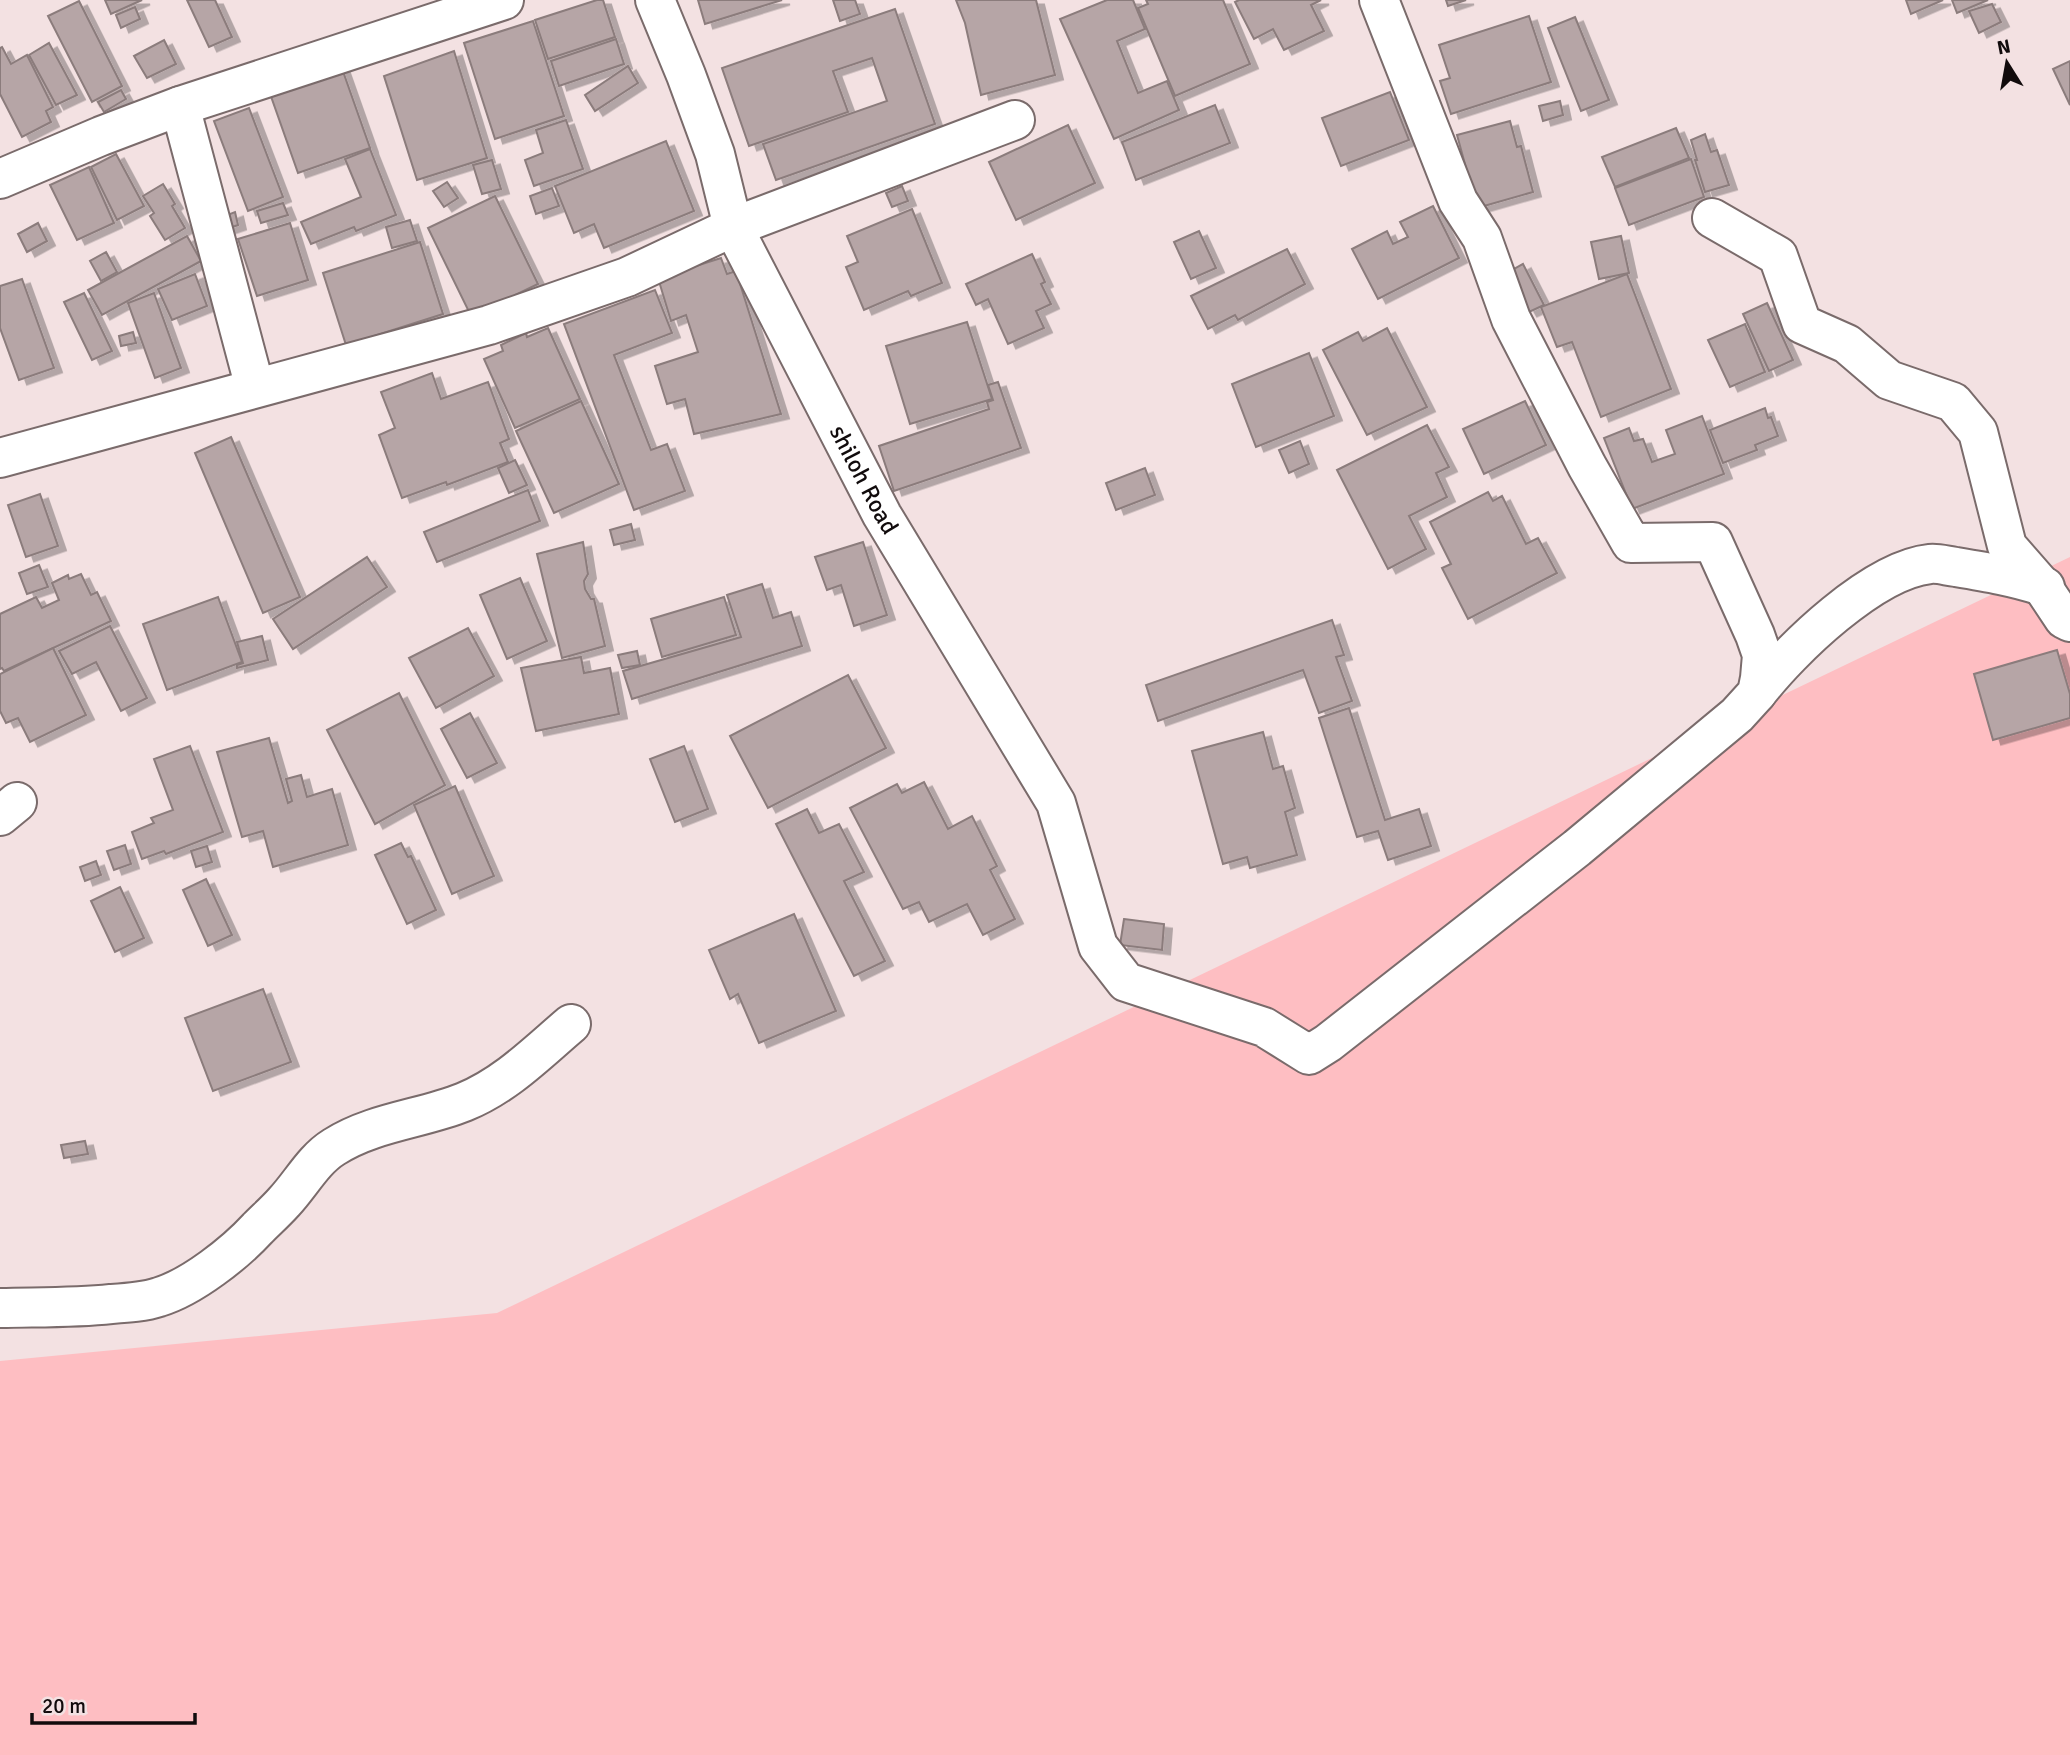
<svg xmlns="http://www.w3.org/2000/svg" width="2070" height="1755" viewBox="0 0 2070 1755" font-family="Signika,sans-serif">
<defs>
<filter id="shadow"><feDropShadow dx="8" dy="4.5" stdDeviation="0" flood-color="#0004"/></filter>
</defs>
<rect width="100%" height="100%" fill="#f3e1e2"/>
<!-- green -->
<polygon fill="#febec2" points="2070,557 2070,1755 0,1755 0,1361 497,1313"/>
<!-- building -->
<g fill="#b6a5a6" stroke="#8b7c7c" stroke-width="2" filter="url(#shadow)">
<polygon points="105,0 142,0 111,14"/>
<polygon points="187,0 215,0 232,37 209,47"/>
<polygon points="597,0 603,0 615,37 548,59 535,20"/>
<polygon points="698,0 782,0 705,24"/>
<polygon points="833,0 855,0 860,14 840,21"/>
<polygon points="956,0 1036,0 1055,75 981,95 965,23"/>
<polygon points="1107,0 1133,0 1145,29 1117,41 1138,93 1167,81 1179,110 1114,139 1060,19"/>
<polygon points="1146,0 1223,0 1250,64 1175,96 1138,8 1148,4"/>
<polygon points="1239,0 1321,0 1311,5 1324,31 1284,50 1273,29 1254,39 1235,2"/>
<polygon points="1446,0 1466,0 1448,6"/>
<polygon points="1906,0 1943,0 1911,14"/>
<polygon points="1952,0 1988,0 1957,13"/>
<polygon points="79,1 122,86 92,102 48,16"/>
<polygon points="1992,4 2001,22 1979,33 1969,11"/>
<polygon points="135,7 140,19 121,28 116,15"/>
<polygon points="895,9 935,124 776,180 763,144 887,101 872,58 833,71 848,112 749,146 722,68"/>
<polygon points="1529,16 1551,82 1451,114 1440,81 1450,78 1439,45"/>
<polygon points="1575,17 1609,100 1581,111 1548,28"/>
<polygon points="533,21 564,116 495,139 464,43"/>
<polygon points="616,39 624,64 559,86 551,61"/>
<polygon points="164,40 176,64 147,78 134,56"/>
<polygon points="49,43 77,95 56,105 29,55"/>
<polygon points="2,47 11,64 27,55 53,107 46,111 51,122 22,137 0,94 0,48"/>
<polygon points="454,51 487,158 417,180 384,76"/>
<polygon points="339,60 370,148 298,173 267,85"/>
<polygon points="2070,61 2070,105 2053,69"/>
<polygon points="628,66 638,83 595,111 585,95"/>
<polygon points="121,90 126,99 104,112 98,102"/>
<polygon points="1390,92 1409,140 1341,166 1322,118"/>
<polygon points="1560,101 1563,115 1543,121 1539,106"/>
<polygon points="1215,105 1230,143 1136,180 1122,142"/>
<polygon points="249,108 283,197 248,211 214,121"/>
<polygon points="566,120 583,169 534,186 525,160 543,153 536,130"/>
<polygon points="1510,121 1517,147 1521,146 1533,192 1477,208 1457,135"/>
<polygon points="1068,125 1095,183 1016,220 989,162"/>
<polygon points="1676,128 1689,158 1615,187 1602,157"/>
<polygon points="1705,134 1711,152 1717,150 1729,185 1705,192 1695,160 1697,160 1691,140"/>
<polygon points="666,141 694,211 604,248 594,224 574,233 555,186"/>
<polygon points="370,149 396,215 356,231 354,227 311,244 301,222 361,197 345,159"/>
<polygon points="116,154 144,206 117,220 91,167"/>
<polygon points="1691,159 1704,197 1629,225 1615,188"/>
<polygon points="492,160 501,189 482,194 473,165"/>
<polygon points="89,167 114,223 77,240 50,185"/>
<polygon points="447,182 458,198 444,207 433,191"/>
<polygon points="163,184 175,204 172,206 185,228 165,240 150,216 154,213 143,196"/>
<polygon points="902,186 908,201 892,207 886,193"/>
<polygon points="552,188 559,206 536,214 530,196"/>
<polygon points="495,196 538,284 515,295 516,299 473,320 428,228"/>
<polygon points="283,203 288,215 261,223 257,211"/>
<polygon points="1433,206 1459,258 1378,299 1352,249 1387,231 1393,244 1408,237 1400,222"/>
<polygon points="912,209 942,283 911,296 908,291 864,310 846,267 858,262 847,236"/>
<polygon points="235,212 238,225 221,231 217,219"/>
<polygon points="410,220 417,241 392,248 386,227"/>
<polygon points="38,223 47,241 27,252 18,234"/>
<polygon points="290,223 308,280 257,296 238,239"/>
<polygon points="1199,231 1216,268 1191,279 1174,242"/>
<polygon points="187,236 201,261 102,315 88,290"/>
<polygon points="1621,236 1629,273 1599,279 1591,242"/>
<polygon points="420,242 443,314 346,345 323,273"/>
<polygon points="1287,249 1305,284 1238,320 1235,315 1208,329 1191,296"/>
<polygon points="106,252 117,272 101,281 90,261"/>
<polygon points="1032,254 1045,282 1041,284 1051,304 1036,311 1044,328 1008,344 988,299 976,305 966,284"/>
<polygon points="721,258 727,274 736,271 781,414 694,434 685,399 667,404 655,366 698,352 686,315 671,321 658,278"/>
<polygon points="1523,264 1544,305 1529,312 1507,273"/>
<polygon points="195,274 207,306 172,320 158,289"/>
<polygon points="1627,274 1671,389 1601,417 1572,342 1557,347 1541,307"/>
<polygon points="22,279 54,368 19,380 0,328 0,286"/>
<polygon points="655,290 672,333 614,355 651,450 667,444 685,491 634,510 564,324"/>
<polygon points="84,293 112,351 92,360 64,302"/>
<polygon points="154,293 181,368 155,378 128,303"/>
<polygon points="1767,303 1793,360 1769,371 1743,314"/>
<polygon points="967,322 992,399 910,424 886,346"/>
<polygon points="1745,324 1765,372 1730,387 1708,340"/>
<polygon points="548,328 580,399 515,428 484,359 503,351 501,345 526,333 527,337"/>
<polygon points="1387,328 1427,407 1367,435 1323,350 1358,332 1363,341"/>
<polygon points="133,332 136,343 121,346 119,336"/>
<polygon points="1309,353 1334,416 1256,447 1232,384"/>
<polygon points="432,373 441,399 488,382 509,439 500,443 508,462 447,485 446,482 402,498 379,435 395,428 381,392"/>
<polygon points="998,382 1021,448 894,491 879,446 989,409 987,402 993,400 988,385"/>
<polygon points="581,401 619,484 554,513 516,431"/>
<polygon points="1525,401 1546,445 1484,474 1463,429"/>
<polygon points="1765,408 1768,418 1771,417 1778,436 1755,445 1757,450 1723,463 1710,430"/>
<polygon points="1702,416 1724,474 1632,509 1604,438 1629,428 1634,441 1643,439 1652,462 1675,454 1666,430"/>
<polygon points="1427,425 1449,467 1436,473 1447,497 1409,516 1426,549 1388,569 1337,470"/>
<polygon points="231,437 300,597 263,613 195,453"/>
<polygon points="1300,441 1309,464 1289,473 1279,450"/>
<polygon points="515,460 527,485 509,493 498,468"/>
<polygon points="1145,468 1155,495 1116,510 1106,483"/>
<polygon points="528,490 540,521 437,562 424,532"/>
<polygon points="1488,492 1493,501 1502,496 1526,544 1538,538 1557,573 1468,619 1442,568 1451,564 1430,522"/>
<polygon points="40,494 58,546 26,557 8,505"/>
<polygon points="631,524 635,540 614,545 610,530"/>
<polygon points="583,542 588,574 584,581 585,589 591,599 594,599 605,646 562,658 537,554"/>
<polygon points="863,542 887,615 854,626 841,585 827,590 815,557"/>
<polygon points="367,557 387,587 293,649 273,619"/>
<polygon points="39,565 48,587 27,594 19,573"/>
<polygon points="81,574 91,595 97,592 111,621 4,671 2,668 0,669 0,614 36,597 42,608 59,600 52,583 68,575 69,579"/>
<polygon points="520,578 547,641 507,659 480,595"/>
<polygon points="762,584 773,618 791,612 802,646 632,699 623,671 741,637 727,595"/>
<polygon points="218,597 242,662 167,690 143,624"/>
<polygon points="724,597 736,635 662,657 651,619"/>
<polygon points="1332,620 1344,655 1336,657 1352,701 1319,713 1303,670 1158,721 1146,685"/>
<polygon points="110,626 147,698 121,711 96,662 72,674 59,651"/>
<polygon points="468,628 494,676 436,708 409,658"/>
<polygon points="262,636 268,660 237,668 237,665 243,663 237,642"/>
<polygon points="53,648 86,715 30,742 18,718 6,723 0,711 0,674"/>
<polygon points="2057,650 2070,694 2070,718 1993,740 1974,674"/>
<polygon points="637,651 640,665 622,668 618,655"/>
<polygon points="581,657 584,673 610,668 619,714 536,731 521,668"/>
<polygon points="848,675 886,748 768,808 730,736"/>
<polygon points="399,693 445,785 375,824 327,730"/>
<polygon points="1349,708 1385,820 1419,809 1431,846 1388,860 1378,831 1357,837 1319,718"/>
<polygon points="470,713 497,763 467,778 441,729"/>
<polygon points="1263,732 1273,769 1283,766 1295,808 1285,812 1297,855 1250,868 1247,857 1223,864 1192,751"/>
<polygon points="269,738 288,803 292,801 286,779 301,775 307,797 332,789 348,845 273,867 263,831 242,837 217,752"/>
<polygon points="190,746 223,832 166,854 164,851 142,859 132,832 154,823 151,818 173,810 154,759"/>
<polygon points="684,746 708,809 675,822 650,759"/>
<polygon points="924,782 948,829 972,816 997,866 990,870 1015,919 983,935 967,904 929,922 919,902 903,909 850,808 897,784 902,793"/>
<polygon points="455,786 494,876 452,894 414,805"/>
<polygon points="807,809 819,833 839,824 864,872 844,881 885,961 854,976 776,824"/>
<polygon points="401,843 408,857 411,856 436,910 407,924 375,855"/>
<polygon points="125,845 131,864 114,870 107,851"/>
<polygon points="207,846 212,862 196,867 191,851"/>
<polygon points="96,861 101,875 85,881 80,867"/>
<polygon points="206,879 232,935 208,946 183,890"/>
<polygon points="120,887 144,938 115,952 91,901"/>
<polygon points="794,914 836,1011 759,1043 738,994 730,999 709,950"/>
<polygon points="1124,919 1164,924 1162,950 1120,945"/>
<polygon points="263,989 291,1062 213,1091 185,1018"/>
<polygon points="85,1141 88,1154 64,1158 61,1145"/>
</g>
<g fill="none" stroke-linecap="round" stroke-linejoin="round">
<defs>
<g id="minor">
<path id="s1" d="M 655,0 L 686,75 L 715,154 L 733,227 L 882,515 L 1056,803 L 1098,946 L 1126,982 L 1264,1027 L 1309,1055 L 1328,1043 L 1577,848 L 1737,715 L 1757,693 L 1760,678 L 1762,655 L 1755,635 L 1713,542 L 1631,543 L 1587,466 L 1511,319 L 1482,238 L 1458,201 L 1379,0"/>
<polyline points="180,106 255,388"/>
<polyline points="0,179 101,136 180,106 504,0"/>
<polyline points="1712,218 1778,256 1802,324 1847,344 1889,380 1953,402 1978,432 2007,546 2042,586 2064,619 2070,622"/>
<polyline points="0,458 489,325 627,277 733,227 1015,120"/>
<path d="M 1757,693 C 1791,649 1873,570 1930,564 C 1938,563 1947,566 1956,567 C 1986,572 2016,577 2045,587"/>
<polyline points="0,816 17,802"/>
<path d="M 0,1308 C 37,1307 74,1308 111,1304 C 127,1303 144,1302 159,1297 C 192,1287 235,1253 258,1228 C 267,1219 276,1211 284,1202 C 301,1184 313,1160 334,1147 C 373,1122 422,1119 464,1102 C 506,1085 538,1052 571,1024"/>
</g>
</defs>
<!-- minor casing -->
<use href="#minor" stroke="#7a6b6b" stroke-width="42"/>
<!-- minor -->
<use href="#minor" stroke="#fff" stroke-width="38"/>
</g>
<g text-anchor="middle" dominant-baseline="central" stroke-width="7" stroke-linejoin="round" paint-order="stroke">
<!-- street labels -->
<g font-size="24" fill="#110b0c" stroke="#f3e1e2">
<text stroke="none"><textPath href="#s1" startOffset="525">shiloh Road</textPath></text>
</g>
</g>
<!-- north arrow -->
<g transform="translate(2007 63) rotate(349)" stroke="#f3e1e2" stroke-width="5" paint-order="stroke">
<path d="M0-5L12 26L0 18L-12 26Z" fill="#110b0c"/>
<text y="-10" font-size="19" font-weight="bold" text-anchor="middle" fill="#110b0c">N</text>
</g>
<!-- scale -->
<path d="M32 1713v10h163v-10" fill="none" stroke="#110b0c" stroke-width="3.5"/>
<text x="42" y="1713" font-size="21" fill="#110b0c" stroke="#f3e1e2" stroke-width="5" paint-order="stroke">20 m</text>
</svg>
